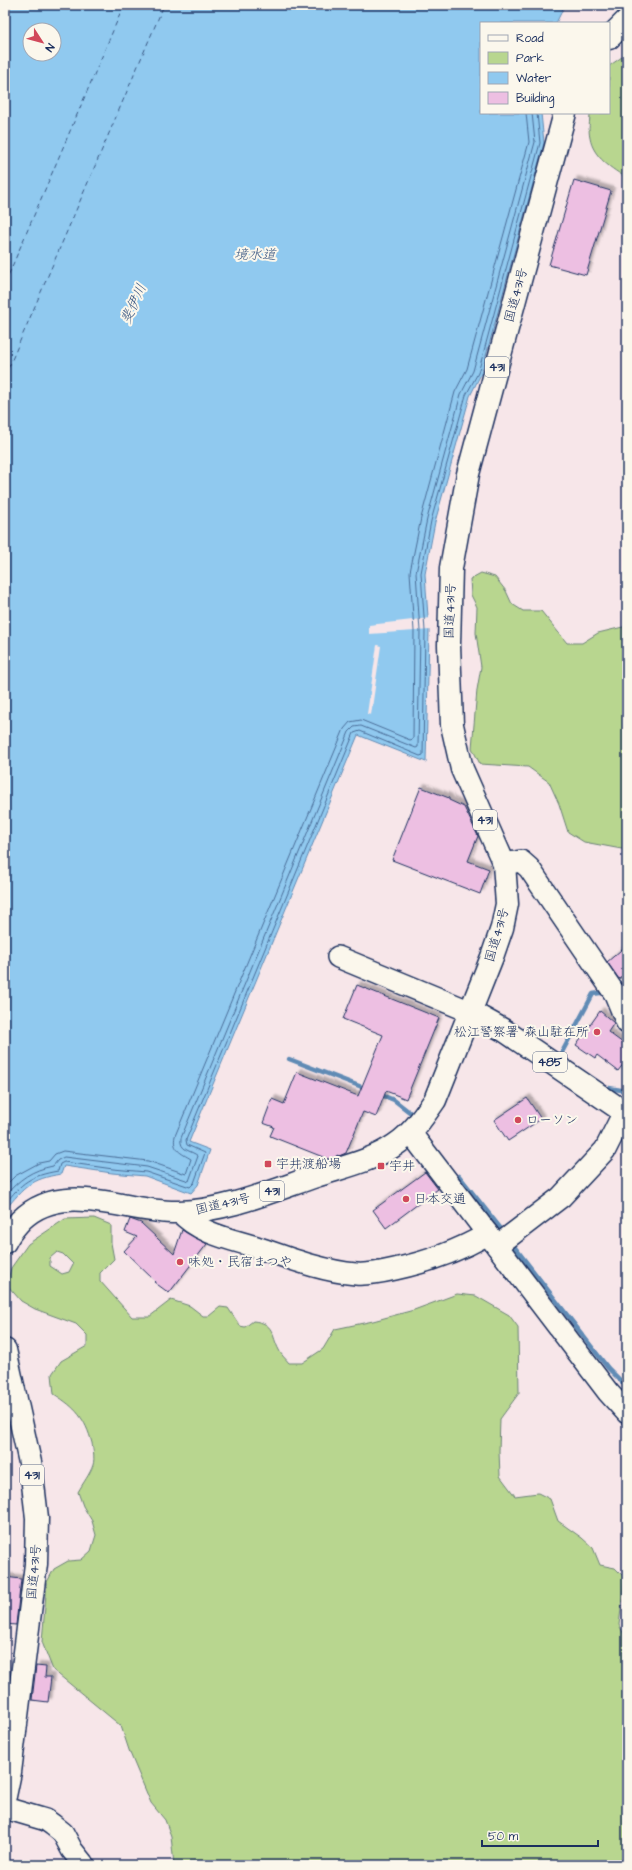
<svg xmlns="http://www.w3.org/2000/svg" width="632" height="1870" viewBox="0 0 632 1870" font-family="'Architects Daughter','Klee One',sans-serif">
<defs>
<filter id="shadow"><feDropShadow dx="3.5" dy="-3.5" stdDeviation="1" flood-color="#0004"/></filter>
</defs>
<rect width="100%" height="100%" fill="#f7e6e9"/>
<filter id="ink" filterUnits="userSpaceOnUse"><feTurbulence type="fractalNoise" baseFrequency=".025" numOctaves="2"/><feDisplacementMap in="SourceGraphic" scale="8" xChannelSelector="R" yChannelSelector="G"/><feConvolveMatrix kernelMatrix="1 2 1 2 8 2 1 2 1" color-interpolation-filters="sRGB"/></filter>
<g filter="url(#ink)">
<!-- green -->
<g fill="#b8d68f" stroke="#6a8276" fill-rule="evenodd">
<path d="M 627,55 L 627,178 C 612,169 593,157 590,138 C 588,130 590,121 590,113 L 609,113 L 609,66 L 622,57 Z"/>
<polygon points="481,573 495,577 506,591 512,604 523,611 541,611 567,643 582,643 598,633 627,626 627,850 584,842 568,832 559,804 549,782 528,767 480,764 472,748 477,690 481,667 476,633 477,607 471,595 470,579"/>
<path d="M 94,1218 L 111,1225 L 111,1243 L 114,1259 L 100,1273 L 100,1281 L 132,1317 L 149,1317 L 171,1300 L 190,1306 L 203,1316 L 209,1316 L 220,1307 L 228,1308 L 240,1326 L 245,1327 L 253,1321 C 275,1323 271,1335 279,1350 C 281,1355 286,1359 289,1363 L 302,1363 L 323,1349 L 335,1329 L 373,1321 L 414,1310 L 457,1294 L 476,1296 L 509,1315 L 518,1327 L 519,1393 L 500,1419 L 499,1451 L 500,1476 L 515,1496 L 538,1493 L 550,1499 L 558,1521 L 582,1538 L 593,1548 L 600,1565 L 615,1568 L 625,1578 L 619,1625 L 627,1640 L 627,1865 L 174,1865 L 171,1836 L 165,1820 L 151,1803 L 130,1753 L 121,1726 L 53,1670 L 42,1642 L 47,1582 L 54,1569 L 68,1561 L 81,1560 L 91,1551 L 96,1535 L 92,1521 L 83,1506 L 78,1492 C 83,1483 90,1474 93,1465 C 95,1458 93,1450 92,1443 C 85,1418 76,1408 54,1394 L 52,1374 L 61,1361 L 87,1346 L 87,1335 L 76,1324 L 35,1309 L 21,1301 L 7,1285 L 11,1268 L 28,1244 L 65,1219 ZM 57,1252 L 63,1254 L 73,1264 L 69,1272 L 62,1274 L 50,1266 L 50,1258 Z"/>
</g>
<!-- water -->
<path fill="#90c9ef" stroke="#618bb5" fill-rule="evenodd" d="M 5,5 L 565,5 L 556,23 L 481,23 L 481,113 L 541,113 L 544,143 L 481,374 L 470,396 L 435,522 L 425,574 L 429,631 L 426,762 L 358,735 L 189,1142 L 210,1150 L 198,1185 L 191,1193 L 145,1176 L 112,1173 L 64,1166 L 61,1174 C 31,1179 24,1187 5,1210 ZM 30,30 L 54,30 L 54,54 L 30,54 Z"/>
<!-- pier -->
<g fill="#f7e6e9">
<polygon points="430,618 431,630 369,634 369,625"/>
<polygon points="377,645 381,646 371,715 367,714"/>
</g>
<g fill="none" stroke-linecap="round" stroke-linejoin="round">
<!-- shore -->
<g stroke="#4a6d98" stroke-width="1">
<path d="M 5,1186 L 15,1176 L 39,1163 L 49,1161 L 55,1154 L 63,1151 L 148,1161 L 186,1174 L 191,1159 C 181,1153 172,1150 175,1136 L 344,729 L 350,722 L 361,720 L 410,740 L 413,739 L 414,631 L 410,572 L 421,518 L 455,392 L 467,369 L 529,142 L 526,113"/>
<path d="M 5,1196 C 19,1179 32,1170 53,1166 L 58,1160 L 64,1157 L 147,1167 L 189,1181 L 198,1156 C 191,1150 179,1151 181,1138 L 349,732 L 354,727 L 361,726 L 416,748 L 418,747 L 420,631 L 416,573 L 427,519 L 461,394 L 473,371 L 535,142 L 532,113"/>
<path d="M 5,1204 C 22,1182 30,1176 58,1171 L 60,1164 L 64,1162 L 113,1169 L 146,1172 L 190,1187 L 194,1183 L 205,1153 L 187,1145 L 186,1140 L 354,733 L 360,731 L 420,756 L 423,755 L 425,631 L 421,573 L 431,521 L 466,395 L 478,373 L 540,143 L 537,113"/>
</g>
<!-- stream -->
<g stroke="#618bb5" stroke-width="4.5">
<polyline points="618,989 627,984"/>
<polyline points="560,1056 593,994 607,992"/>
<polyline points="289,1059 367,1089"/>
<polyline points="609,1088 627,1091"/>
<polyline points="379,1094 394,1100 412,1114"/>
<polyline points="459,1176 505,1234"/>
<polyline points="510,1241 608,1368 627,1387"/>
</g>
<!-- ferry -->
<g stroke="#385682" stroke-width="1" stroke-dasharray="5 4" stroke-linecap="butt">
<polyline points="5,283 124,5"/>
<polyline points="5,376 164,5"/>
</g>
</g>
<!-- building -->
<g fill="#edbfe2" stroke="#1b2f5e" filter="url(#shadow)">
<polygon points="574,180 611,191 586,275 549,265"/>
<polygon points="421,787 449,798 449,800 464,807 478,836 468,861 489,869 480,894 392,860"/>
<polygon points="627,945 627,973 619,979 607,962"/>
<polygon points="357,985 439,1018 406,1099 386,1091 376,1117 363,1112 346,1153 339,1156 337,1155 336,1157 328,1159 270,1136 274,1127 263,1123 272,1099 284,1104 297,1072 358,1096 383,1035 343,1019"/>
<polygon points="600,1011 614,1023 608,1032 627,1046 627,1059 618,1071 597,1055 595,1058 576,1045"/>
<polygon points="527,1098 541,1119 508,1141 494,1120"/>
<polygon points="425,1172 438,1189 386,1228 373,1210"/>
<polygon points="130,1219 141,1223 174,1254 182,1230 207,1244 169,1293 154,1282 155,1281 124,1251 137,1237 125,1232"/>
<polygon points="5,1577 21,1579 16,1625 5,1624"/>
<polygon points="36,1666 46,1667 45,1677 51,1677 48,1702 32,1700"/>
</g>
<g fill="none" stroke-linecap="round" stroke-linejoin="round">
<defs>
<g id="minor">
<polyline points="504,864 521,861 529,868 615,994 627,1023"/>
<polyline points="338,957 471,1012"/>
<polyline points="410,1132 608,1392 627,1413"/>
<path d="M 180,1212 C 197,1232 229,1239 253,1246 C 286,1257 321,1271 356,1274 C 368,1275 382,1272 395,1269 C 428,1262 458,1251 488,1234"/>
<polyline points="497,1246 561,1197 605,1150 627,1106"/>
<polyline points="5,1808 46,1820 53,1825 63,1833 72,1850 84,1865"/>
</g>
<g id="highway">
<polyline points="609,38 627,20"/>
<polyline points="471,1012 505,1031 627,1114"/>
<path d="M 5,1242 C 9,1233 15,1227 21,1220 C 63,1178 129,1214 179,1212 C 226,1211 272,1191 316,1176 C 343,1167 372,1161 395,1145 C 412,1134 424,1116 435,1100 L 492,957 L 502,928 L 507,904 L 504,864 L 462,769 L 452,725 L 449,645 L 451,568 L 468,474 L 565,113"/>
<polyline points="5,1350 31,1467 37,1518 36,1564 10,1772 5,1796"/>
</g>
</defs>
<!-- minor casing -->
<use href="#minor" stroke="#1b2f5e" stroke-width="24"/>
<!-- highway casing -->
<use href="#highway" stroke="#1b2f5e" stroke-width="25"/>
<!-- minor -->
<use href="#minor" stroke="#fbf7ec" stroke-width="21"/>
<!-- highway -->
<use href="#highway" stroke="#fbf7ec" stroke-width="22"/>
</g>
</g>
<!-- markers -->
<g fill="#d1495b" stroke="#fbf7ec" stroke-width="1.5">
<circle cx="597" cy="1032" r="4"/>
<circle cx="518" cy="1120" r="4"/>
<rect x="264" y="1160" width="8" height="8" rx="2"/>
<rect x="377" y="1162" width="8" height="8" rx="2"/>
<circle cx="406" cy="1199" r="4"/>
<circle cx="180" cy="1262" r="4"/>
</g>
<g text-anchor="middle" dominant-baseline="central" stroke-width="4" stroke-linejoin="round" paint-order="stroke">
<!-- shield labels -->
<g fill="#fbf7ec" stroke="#5e6b89" stroke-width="1">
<rect x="485" y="357" width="24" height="20" rx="3"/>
<rect x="473" y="810" width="24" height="20" rx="3"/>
<rect x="533" y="1052" width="34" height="20" rx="3"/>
<rect x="260" y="1181" width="24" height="20" rx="3"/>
<rect x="20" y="1465" width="24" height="20" rx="3"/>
</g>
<g font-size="12" font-weight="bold" fill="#1b2f5e">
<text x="497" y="367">431</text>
<text x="485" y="820">431</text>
<text x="550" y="1062">485</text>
<text x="272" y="1191">431</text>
<text x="32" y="1475">431</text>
</g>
<!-- street labels -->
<g font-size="13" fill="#1b2f5e" stroke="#fbf7ec">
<text transform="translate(516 295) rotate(-75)">国道431号</text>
<text transform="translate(450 611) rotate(-88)">国道431号</text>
<text transform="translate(497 935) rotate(-74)">国道431号</text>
<text transform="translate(223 1204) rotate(-13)">国道431号</text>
<text transform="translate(34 1572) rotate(-85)">国道431号</text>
</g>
<!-- poi labels -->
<g font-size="13" fill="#1b2f5e" stroke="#fbf7ec" text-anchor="start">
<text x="589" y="1032" text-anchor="end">松江警察署 森山駐在所</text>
<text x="526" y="1120">ローソン</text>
<text x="276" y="1164">宇井渡船場</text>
<text x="389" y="1166">宇井</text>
<text x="414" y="1199">日本交通</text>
<text x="188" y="1262">味処・民宿まつや</text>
</g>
<!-- water labels -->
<g font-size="14" font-style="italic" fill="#385682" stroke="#fbf7ec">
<text x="255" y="255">境水道</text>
<text transform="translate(134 304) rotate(-66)">斐伊川</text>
</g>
</g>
<!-- margin -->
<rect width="632" height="1870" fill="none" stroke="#fbf7ec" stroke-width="20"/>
<rect x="10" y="10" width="612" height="1850" fill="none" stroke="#1b2f5e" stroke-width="1.5" filter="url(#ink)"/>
<!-- legend -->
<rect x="480" y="22" width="130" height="92" fill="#fbf7ec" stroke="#a1a7b3"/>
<rect x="488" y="35" width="20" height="6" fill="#fbf7ec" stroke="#a1a7b3"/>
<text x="516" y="42" font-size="12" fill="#1b2f5e">Road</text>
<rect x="488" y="52" width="20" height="12" fill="#b8d68f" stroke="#a1a7b3"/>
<text x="516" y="62" font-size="12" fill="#1b2f5e">Park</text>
<rect x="488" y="72" width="20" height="12" fill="#90c9ef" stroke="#a1a7b3"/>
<text x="516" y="82" font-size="12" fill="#1b2f5e">Water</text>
<rect x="488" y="92" width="20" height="12" fill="#edbfe2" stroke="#a1a7b3"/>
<text x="516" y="102" font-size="12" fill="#1b2f5e">Building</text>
<!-- north arrow -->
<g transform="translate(42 42) rotate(126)"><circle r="19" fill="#fbf7ec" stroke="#a1a7b3"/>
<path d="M0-3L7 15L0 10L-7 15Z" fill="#d1495b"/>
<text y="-6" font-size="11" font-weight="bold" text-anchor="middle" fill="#1b2f5e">N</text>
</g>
<!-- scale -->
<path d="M482 1840v6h116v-6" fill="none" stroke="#1b2f5e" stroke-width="2"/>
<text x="488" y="1840" font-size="12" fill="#1b2f5e" stroke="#fbf7ec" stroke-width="3" paint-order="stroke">50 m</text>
</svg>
